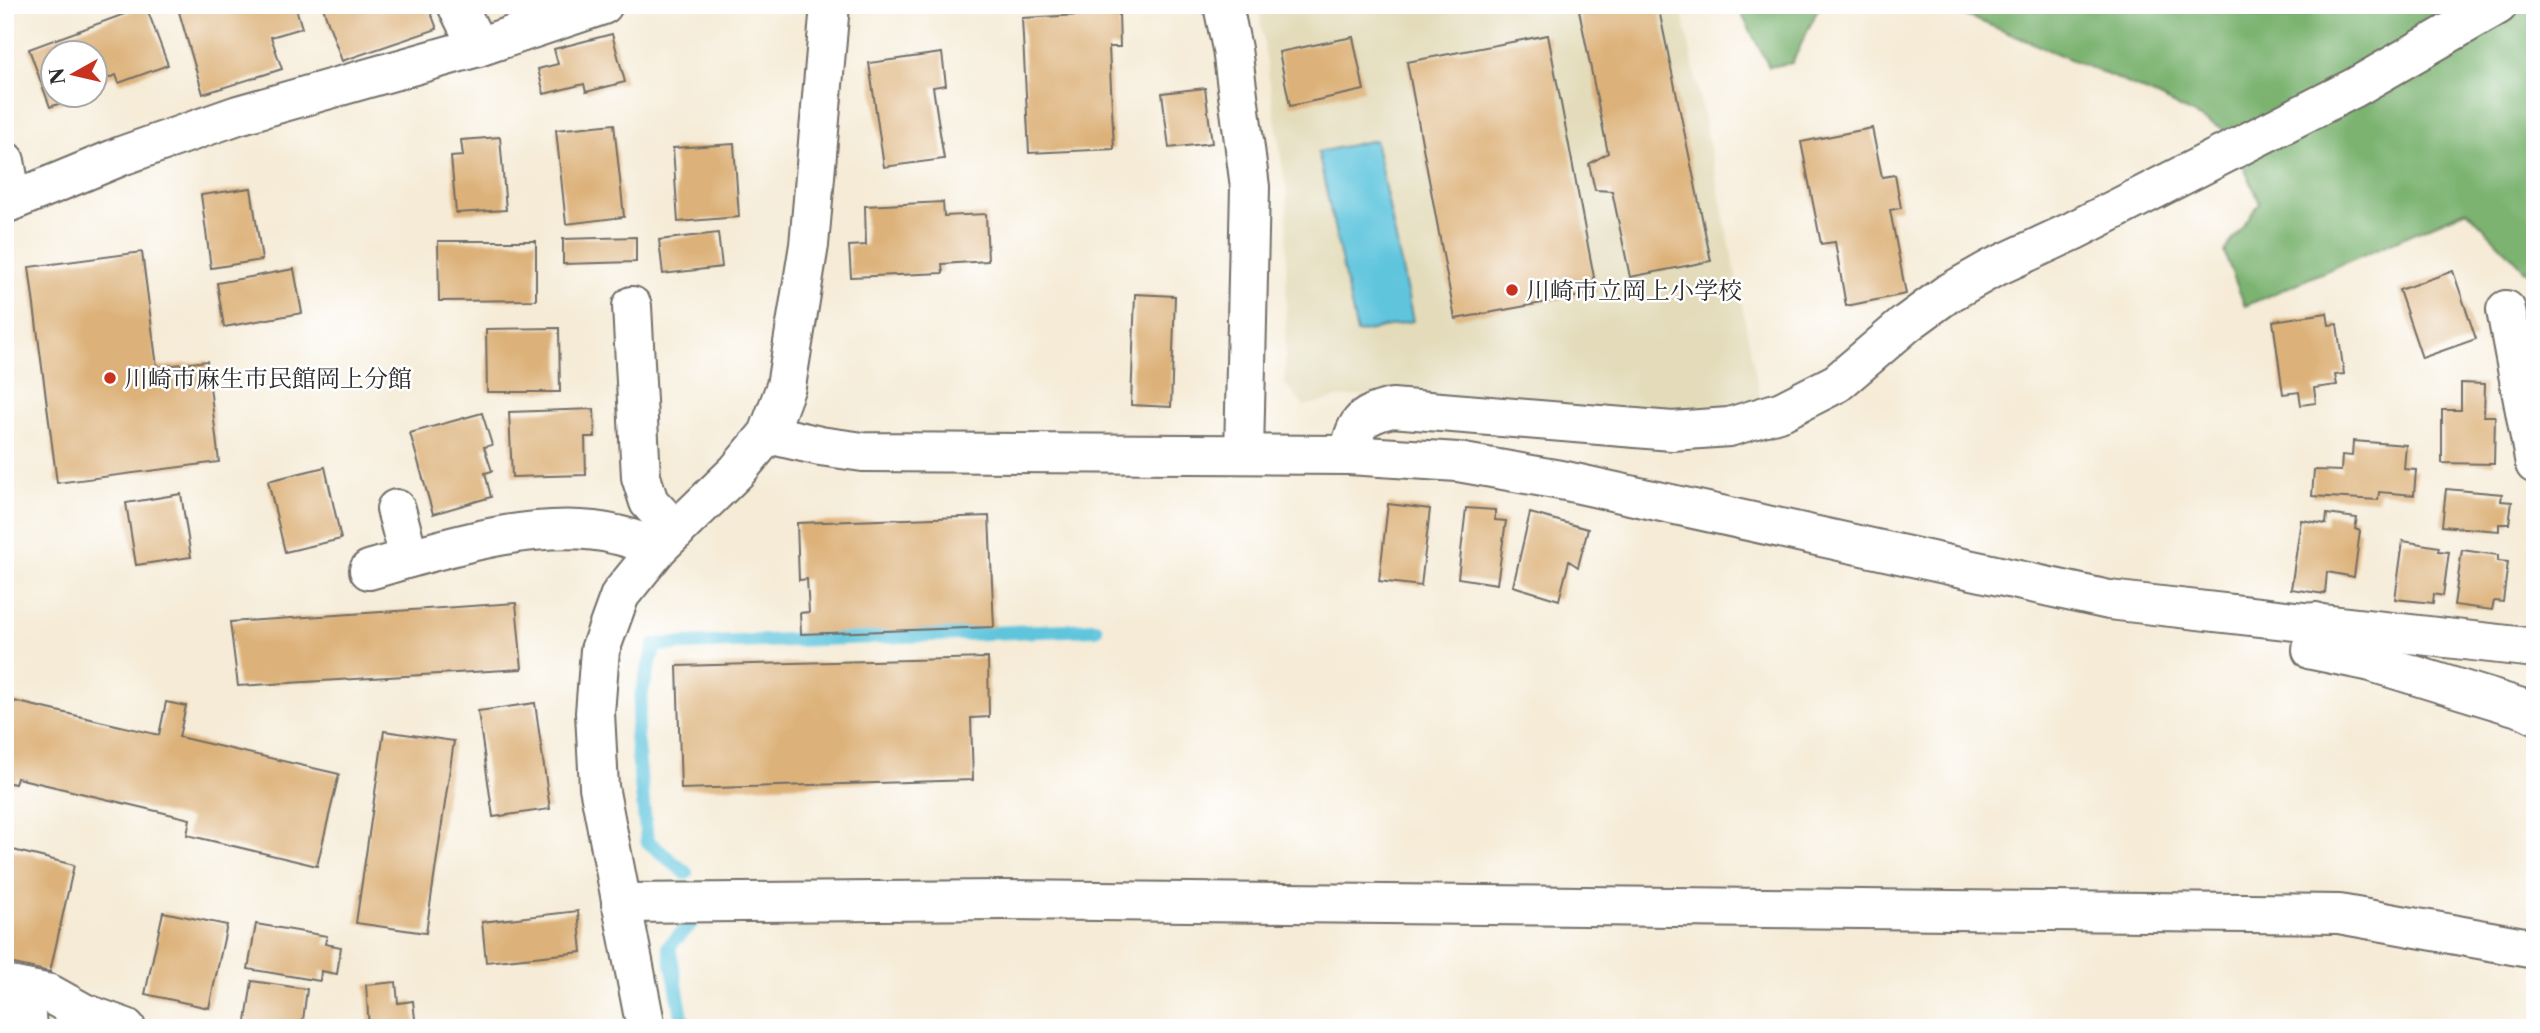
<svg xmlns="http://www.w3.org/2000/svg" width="2540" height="1033" viewBox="0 0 2540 1033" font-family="'Libre Caslon Text','Noto Serif JP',serif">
<rect width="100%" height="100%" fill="#fff"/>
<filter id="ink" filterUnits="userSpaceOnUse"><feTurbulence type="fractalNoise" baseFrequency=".0143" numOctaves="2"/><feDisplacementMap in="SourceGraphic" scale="14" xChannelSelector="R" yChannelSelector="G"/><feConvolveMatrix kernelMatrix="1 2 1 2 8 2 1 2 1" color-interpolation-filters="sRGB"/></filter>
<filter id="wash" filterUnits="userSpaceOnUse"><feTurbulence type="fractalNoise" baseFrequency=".00686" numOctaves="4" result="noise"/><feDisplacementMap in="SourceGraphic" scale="28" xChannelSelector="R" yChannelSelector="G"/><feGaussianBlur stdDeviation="1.57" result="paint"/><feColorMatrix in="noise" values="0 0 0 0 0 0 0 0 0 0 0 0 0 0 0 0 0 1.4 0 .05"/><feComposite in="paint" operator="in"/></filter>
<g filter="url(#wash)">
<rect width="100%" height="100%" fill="#f5ebd6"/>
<!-- built -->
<polygon fill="#e3dbba" points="1258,5 1681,5 1761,400 1685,417 1368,395 1338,398 1304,406 1285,384 1287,196"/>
<!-- forest -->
<g fill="#7cb371" stroke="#546f4e" stroke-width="2">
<polygon points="1737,5 1820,5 1792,63 1769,67"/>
<polygon points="1937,5 2535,5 2535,281 2467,210 2245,306 2224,252 2260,203 2228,132 2157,96 1987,24"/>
</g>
<!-- water -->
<polygon fill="#5fc5dd" stroke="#457884" stroke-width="2" points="1375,140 1413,321 1357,333 1318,152"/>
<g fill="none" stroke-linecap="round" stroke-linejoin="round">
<!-- stream -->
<g stroke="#5fc5dd" stroke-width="14">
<polyline points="686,873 647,841 636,736 642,691 655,645 1096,629"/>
<polyline points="684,1028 669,946 690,925"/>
</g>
</g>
<g id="blocks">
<!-- building -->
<g fill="#ddb27a">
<polygon points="177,5 295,5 302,28 271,37 282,69 203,94"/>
<polygon points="322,5 428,5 437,29 342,61"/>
<polygon points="1578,5 1658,5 1711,261 1630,277 1612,191 1595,190 1589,164 1608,153"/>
<polygon points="146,6 168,65 119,83 116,75 98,82 101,88 94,91 94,52 52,52 52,94 83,95 50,107 29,49"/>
<polygon points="1119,13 1120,47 1109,47 1114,149 1029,153 1022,18"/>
<polygon points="612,34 625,82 586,92 584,84 544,94 538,69 558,64 554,49"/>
<polygon points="1548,35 1597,293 1455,319 1407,62"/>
<polygon points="1353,37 1364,90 1290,106 1279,52"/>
<polygon points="942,53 946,85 933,87 944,159 884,167 869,63"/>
<polygon points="1205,88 1212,143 1169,148 1162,93"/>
<polygon points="614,124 624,217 566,224 556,130"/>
<polygon points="1872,128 1882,177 1895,175 1901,208 1890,210 1906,294 1846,306 1835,242 1821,244 1801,142"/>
<polygon points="500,137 506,210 456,213 451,157 463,156 461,140"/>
<polygon points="734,144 739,217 678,222 673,148"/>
<polygon points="251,188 262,260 211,268 201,195"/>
<polygon points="943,202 944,216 986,214 988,261 942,264 943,273 851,277 849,246 866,245 865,206"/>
<polygon points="718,233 722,267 663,274 659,240"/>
<polygon points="636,237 636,262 563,264 563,239"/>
<polygon points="438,241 536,241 536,300 439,301"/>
<polygon points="142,252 157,367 207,361 219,462 57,483 29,267"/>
<polygon points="294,269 302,313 224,327 217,283"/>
<polygon points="2453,271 2476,339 2422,358 2399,290"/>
<polygon points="1135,294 1175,296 1171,407 1131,405"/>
<polygon points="2327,313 2329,325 2337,324 2344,374 2335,375 2337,385 2314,388 2316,403 2301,405 2299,392 2283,394 2273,321"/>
<polygon points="559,328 560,392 487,392 486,329"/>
<polygon points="2461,383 2485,384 2484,416 2495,416 2494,464 2442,463 2442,410 2461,410"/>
<polygon points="594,409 595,437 585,437 586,475 512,477 509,412"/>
<polygon points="482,413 492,445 484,447 492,471 485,473 491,497 433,514 410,433"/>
<polygon points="2353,441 2406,445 2404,469 2416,470 2414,495 2379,492 2378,500 2312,496 2314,470 2341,471 2342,455 2352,456"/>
<polygon points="325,467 341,539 285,552 268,481"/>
<polygon points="2446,489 2502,494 2501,501 2512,502 2509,524 2499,524 2499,531 2442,526"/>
<polygon points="181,494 191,557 136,565 126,503"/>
<polygon points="1388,504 1430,509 1421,586 1379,581"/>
<polygon points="1466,508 1495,510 1495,520 1506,521 1497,584 1458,578"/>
<polygon points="1530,513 1588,529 1578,567 1569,561 1559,600 1513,586"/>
<polygon points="2327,514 2357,518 2355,529 2360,531 2354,577 2327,572 2325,594 2291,589 2301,520 2326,524"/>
<polygon points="989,516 994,627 801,634 800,613 809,612 807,579 799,580 797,523"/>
<polygon points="2403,541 2439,547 2438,551 2449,552 2443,596 2434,594 2433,603 2395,599"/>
<polygon points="2462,550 2498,555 2498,561 2508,562 2503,602 2494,601 2492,610 2454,605"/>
<polygon points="516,603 522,669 238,686 230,622"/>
<polygon points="988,658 989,717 971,718 973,780 681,789 677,666"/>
<polygon points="14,701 159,735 166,702 186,706 179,737 339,774 317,866 187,835 190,819 17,778 15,784 5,782 5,740"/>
<polygon points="535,703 550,809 493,817 478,711"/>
<polygon points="384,731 454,741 426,933 356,923"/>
<polygon points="5,848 74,865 50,972 5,962"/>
<polygon points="578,911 582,952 486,962 482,922"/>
<polygon points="163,912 227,925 209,1008 145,994"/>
<polygon points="256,924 327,936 325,944 341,947 337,974 321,971 320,981 248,969"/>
<polygon points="252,981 307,989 302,1028 245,1028"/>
<polygon points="396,982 398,1003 413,1001 416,1028 369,1028 366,985"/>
</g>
</g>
</g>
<g filter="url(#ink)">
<use href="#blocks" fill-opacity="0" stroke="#726e67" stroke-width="2"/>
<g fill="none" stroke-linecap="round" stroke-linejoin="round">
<defs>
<g id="minor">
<polyline points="457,5 478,47"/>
<polyline points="1223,5 1232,49 1250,187 1244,454"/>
<polyline points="5,161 12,200"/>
<polyline points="5,204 124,155 238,115 478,47 603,5"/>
<polyline points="632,306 641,477 649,502 676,531"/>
<polyline points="2506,310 2535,464"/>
<polyline points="768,434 820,446 863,452 1349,455 1458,462 1566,481 2109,600 2535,648"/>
<path d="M 1349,455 C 1356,423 1359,416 1392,408 L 1672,431 L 1729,427 L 1782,411 L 1837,383 L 1906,324 L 1947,294 L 1991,269 L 2073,231 L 2354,88 L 2498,5"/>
<polyline points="396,509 409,558"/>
<path d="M 369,570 C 441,549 541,516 617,535 C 631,538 644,543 658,548"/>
<polyline points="2315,622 2312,650 2371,662 2525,709 2535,714"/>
<polyline points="621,903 1004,900 2339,914 2535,949"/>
<polyline points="5,985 50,994 84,1013 126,1028"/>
<polyline points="24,989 27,1028"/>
<polyline points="646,1028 599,787 595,713 600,650 620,595 658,548 737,471 768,434 786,386 809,245 830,5"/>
</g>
</defs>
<!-- minor casing -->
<use href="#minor" stroke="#726e67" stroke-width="42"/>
<!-- minor -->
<use href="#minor" stroke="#fff" stroke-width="38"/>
</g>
</g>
<!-- markers -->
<g fill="#c8321e" stroke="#fff" stroke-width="2.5">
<circle cx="1512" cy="290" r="7"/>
<circle cx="110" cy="378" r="7"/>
</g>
<g text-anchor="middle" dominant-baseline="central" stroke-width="5" stroke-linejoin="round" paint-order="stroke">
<!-- poi labels -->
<g font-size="24" fill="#2b2b2b" stroke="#fff" text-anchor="start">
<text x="1526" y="290">川崎市立岡上小学校</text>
<text x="124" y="378">川崎市麻生市民館岡上分館</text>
</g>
</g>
<!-- margin -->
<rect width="2540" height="1033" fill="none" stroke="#fff" stroke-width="28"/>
<!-- north arrow -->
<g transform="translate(74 74) rotate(262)"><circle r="33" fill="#ffffff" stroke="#aaaaaa" stroke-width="2"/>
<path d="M0-5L12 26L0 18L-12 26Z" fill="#c8321e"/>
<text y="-10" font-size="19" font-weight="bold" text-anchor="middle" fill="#2b2b2b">N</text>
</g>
</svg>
